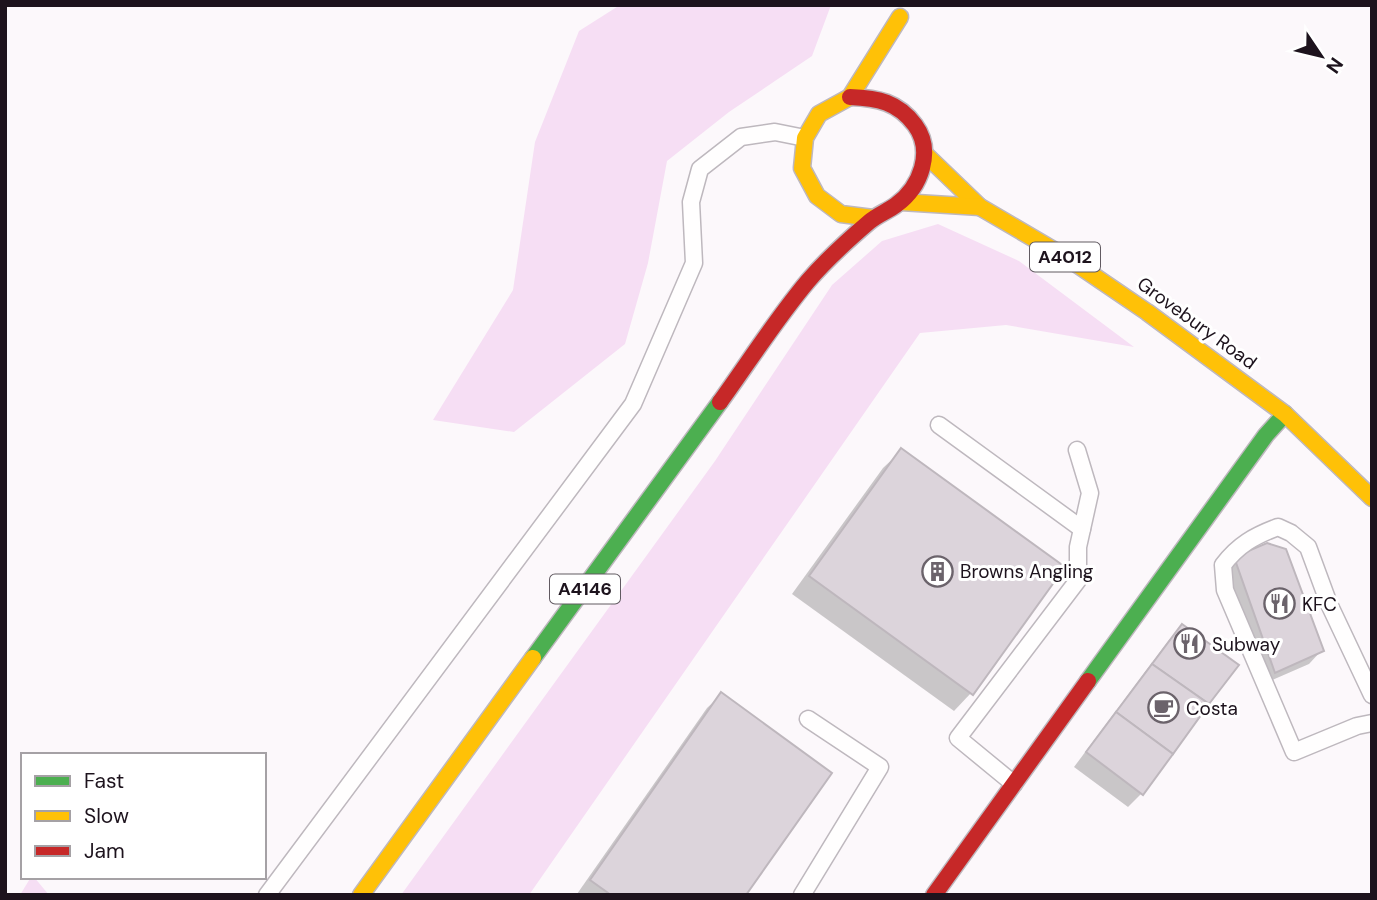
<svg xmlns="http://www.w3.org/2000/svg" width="1377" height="900" viewBox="0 0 1377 900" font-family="'DM Sans',sans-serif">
<rect width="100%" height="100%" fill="#fcf8fb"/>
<!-- green -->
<g fill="#f6def4">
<polygon points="620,5 831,5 812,56 729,112 667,161 648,263 625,344 514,432 433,420 513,290 535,142 579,31"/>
<polygon points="938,224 1019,261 1134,347 1006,325 920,333 529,895 401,895 715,461 832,285 882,241"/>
<polygon points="31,877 34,877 49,895 20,895"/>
</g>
<!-- shadow -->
<g fill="#0003">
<polygon points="901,451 971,693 954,711 792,594 883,468"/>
<polygon points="1235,559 1322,650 1309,664 1261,685 1221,572"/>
<polygon points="1183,626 1142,793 1128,807 1074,767 1169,640"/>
<polygon points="721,695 744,895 577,894 707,708"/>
</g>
<!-- building -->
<g fill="#dcd4db" stroke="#beb7bd" stroke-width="2">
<polygon points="901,448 1065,567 973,695 809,576"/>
<polygon points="1267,543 1286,549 1324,651 1275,673 1234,557"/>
<polygon points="1182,624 1239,665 1209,704 1152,664"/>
<polygon points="1152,664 1209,704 1173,754 1116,712"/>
<polygon points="721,692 832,773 746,895 611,895 590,880"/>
<polygon points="1116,712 1173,754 1143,795 1086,752"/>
</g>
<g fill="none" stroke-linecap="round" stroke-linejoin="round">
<defs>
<g id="lane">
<polyline points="939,425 1082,529"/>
<path d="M 1372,695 L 1329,604 L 1308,547 L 1291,533 L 1278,527 C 1254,536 1238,545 1223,565 L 1225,590 L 1294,752 L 1357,726 L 1372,723"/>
<polyline points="1014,784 958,738 1078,580 1078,547 1090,493 1077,450"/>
<polyline points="267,895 633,404 694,263 691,202 700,169 741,137 775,132 805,138"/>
<polyline points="802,895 880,767 808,719"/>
</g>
<g id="fast">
<polyline points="533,658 720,402"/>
<polyline points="1088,681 1266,435 1285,414"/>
</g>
<g id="slow">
<polyline points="926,155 980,207 1072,261 1147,312 1285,414 1372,498"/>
<polyline points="901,202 980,207"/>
<polyline points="873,218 841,214 817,196 802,168 805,138 819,114 850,97 900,17"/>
<polyline points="361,895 533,658"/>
</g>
<g id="jam">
<path d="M 720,402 C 749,362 776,319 808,281 C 826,260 848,240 869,222 C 877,215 888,211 896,205 C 921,187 934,151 915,125 C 898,102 878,98 850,97"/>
<polyline points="934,895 1088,681"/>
</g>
</defs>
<!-- lane casing -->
<use href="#lane" stroke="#beb8be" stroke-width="19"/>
<!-- fast casing -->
<use href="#fast" stroke="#beb8be" stroke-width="19"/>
<!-- slow casing -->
<use href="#slow" stroke="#beb8be" stroke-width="19"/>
<!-- jam casing -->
<use href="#jam" stroke="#beb8be" stroke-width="19"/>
<!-- lane -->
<use href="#lane" stroke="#fffefe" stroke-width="16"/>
<!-- fast -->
<use href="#fast" stroke="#4caf50" stroke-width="16"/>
<!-- slow -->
<use href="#slow" stroke="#ffc107" stroke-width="16"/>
<!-- jam -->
<use href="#jam" stroke="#c62828" stroke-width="16"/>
</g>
<!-- icons -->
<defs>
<symbol id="building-ring" viewBox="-11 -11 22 22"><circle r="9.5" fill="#fff" stroke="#6b636b" stroke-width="1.5"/><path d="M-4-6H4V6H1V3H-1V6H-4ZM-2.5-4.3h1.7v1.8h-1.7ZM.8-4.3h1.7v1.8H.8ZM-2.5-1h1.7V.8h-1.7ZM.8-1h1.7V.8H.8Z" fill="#6b636b"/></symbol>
<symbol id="restaurant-ring" viewBox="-11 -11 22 22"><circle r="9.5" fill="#fff" stroke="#6b636b" stroke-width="1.5"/><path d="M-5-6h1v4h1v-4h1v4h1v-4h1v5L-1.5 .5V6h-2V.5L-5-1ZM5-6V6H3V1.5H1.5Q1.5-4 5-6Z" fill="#6b636b"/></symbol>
<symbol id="cafe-ring" viewBox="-11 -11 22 22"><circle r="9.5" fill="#fff" stroke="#6b636b" stroke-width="1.5"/><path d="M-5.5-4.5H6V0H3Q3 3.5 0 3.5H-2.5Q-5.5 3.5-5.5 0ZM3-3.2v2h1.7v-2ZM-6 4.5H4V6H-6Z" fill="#6b636b"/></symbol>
</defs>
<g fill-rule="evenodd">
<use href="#building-ring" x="920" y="554" width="35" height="35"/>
<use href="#restaurant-ring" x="1262" y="586" width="35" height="35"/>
<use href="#restaurant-ring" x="1172" y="626" width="35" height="35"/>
<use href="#cafe-ring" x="1146" y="690" width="35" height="35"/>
</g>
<g text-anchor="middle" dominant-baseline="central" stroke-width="6" stroke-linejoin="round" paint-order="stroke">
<!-- shield labels -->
<g fill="#fff" stroke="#615a61" stroke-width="2">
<rect x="1030" y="242.5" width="70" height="29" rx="5"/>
<rect x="550" y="574.5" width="70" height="29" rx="5"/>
</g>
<g font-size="18" font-weight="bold" fill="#1d131d">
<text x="1065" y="257">A4012</text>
<text x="585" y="589">A4146</text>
</g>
<!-- street labels -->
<g font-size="19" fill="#1d131d" stroke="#fff">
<text transform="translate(1197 323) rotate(36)">Grovebury Road</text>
</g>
<!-- poi labels -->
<g font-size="19" fill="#1d131d" stroke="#fff" text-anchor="start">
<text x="960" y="571">Browns Angling</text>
<text x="1302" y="604">KFC</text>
<text x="1212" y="644">Subway</text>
<text x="1186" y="708">Costa</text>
</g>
</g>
<!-- border -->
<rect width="1377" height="900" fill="none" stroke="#1d131d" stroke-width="14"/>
<!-- legend -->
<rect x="21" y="753" width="245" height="126" fill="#ffffff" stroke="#a5a1a5" stroke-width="2"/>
<rect x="35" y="776" width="35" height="10" fill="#4caf50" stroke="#a5a1a5" stroke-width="2"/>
<text x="84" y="788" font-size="21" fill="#1d131d">Fast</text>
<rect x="35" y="811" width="35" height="10" fill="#ffc107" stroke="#a5a1a5" stroke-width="2"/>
<text x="84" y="823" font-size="21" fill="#1d131d">Slow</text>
<rect x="35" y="846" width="35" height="10" fill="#c62828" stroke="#a5a1a5" stroke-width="2"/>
<text x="84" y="858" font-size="21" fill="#1d131d">Jam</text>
<!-- north arrow -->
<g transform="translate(1321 56) rotate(125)" stroke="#ffffff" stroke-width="5" paint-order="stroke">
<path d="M0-5L12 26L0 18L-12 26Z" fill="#1d131d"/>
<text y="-10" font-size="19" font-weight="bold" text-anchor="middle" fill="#1d131d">N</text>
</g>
</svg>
